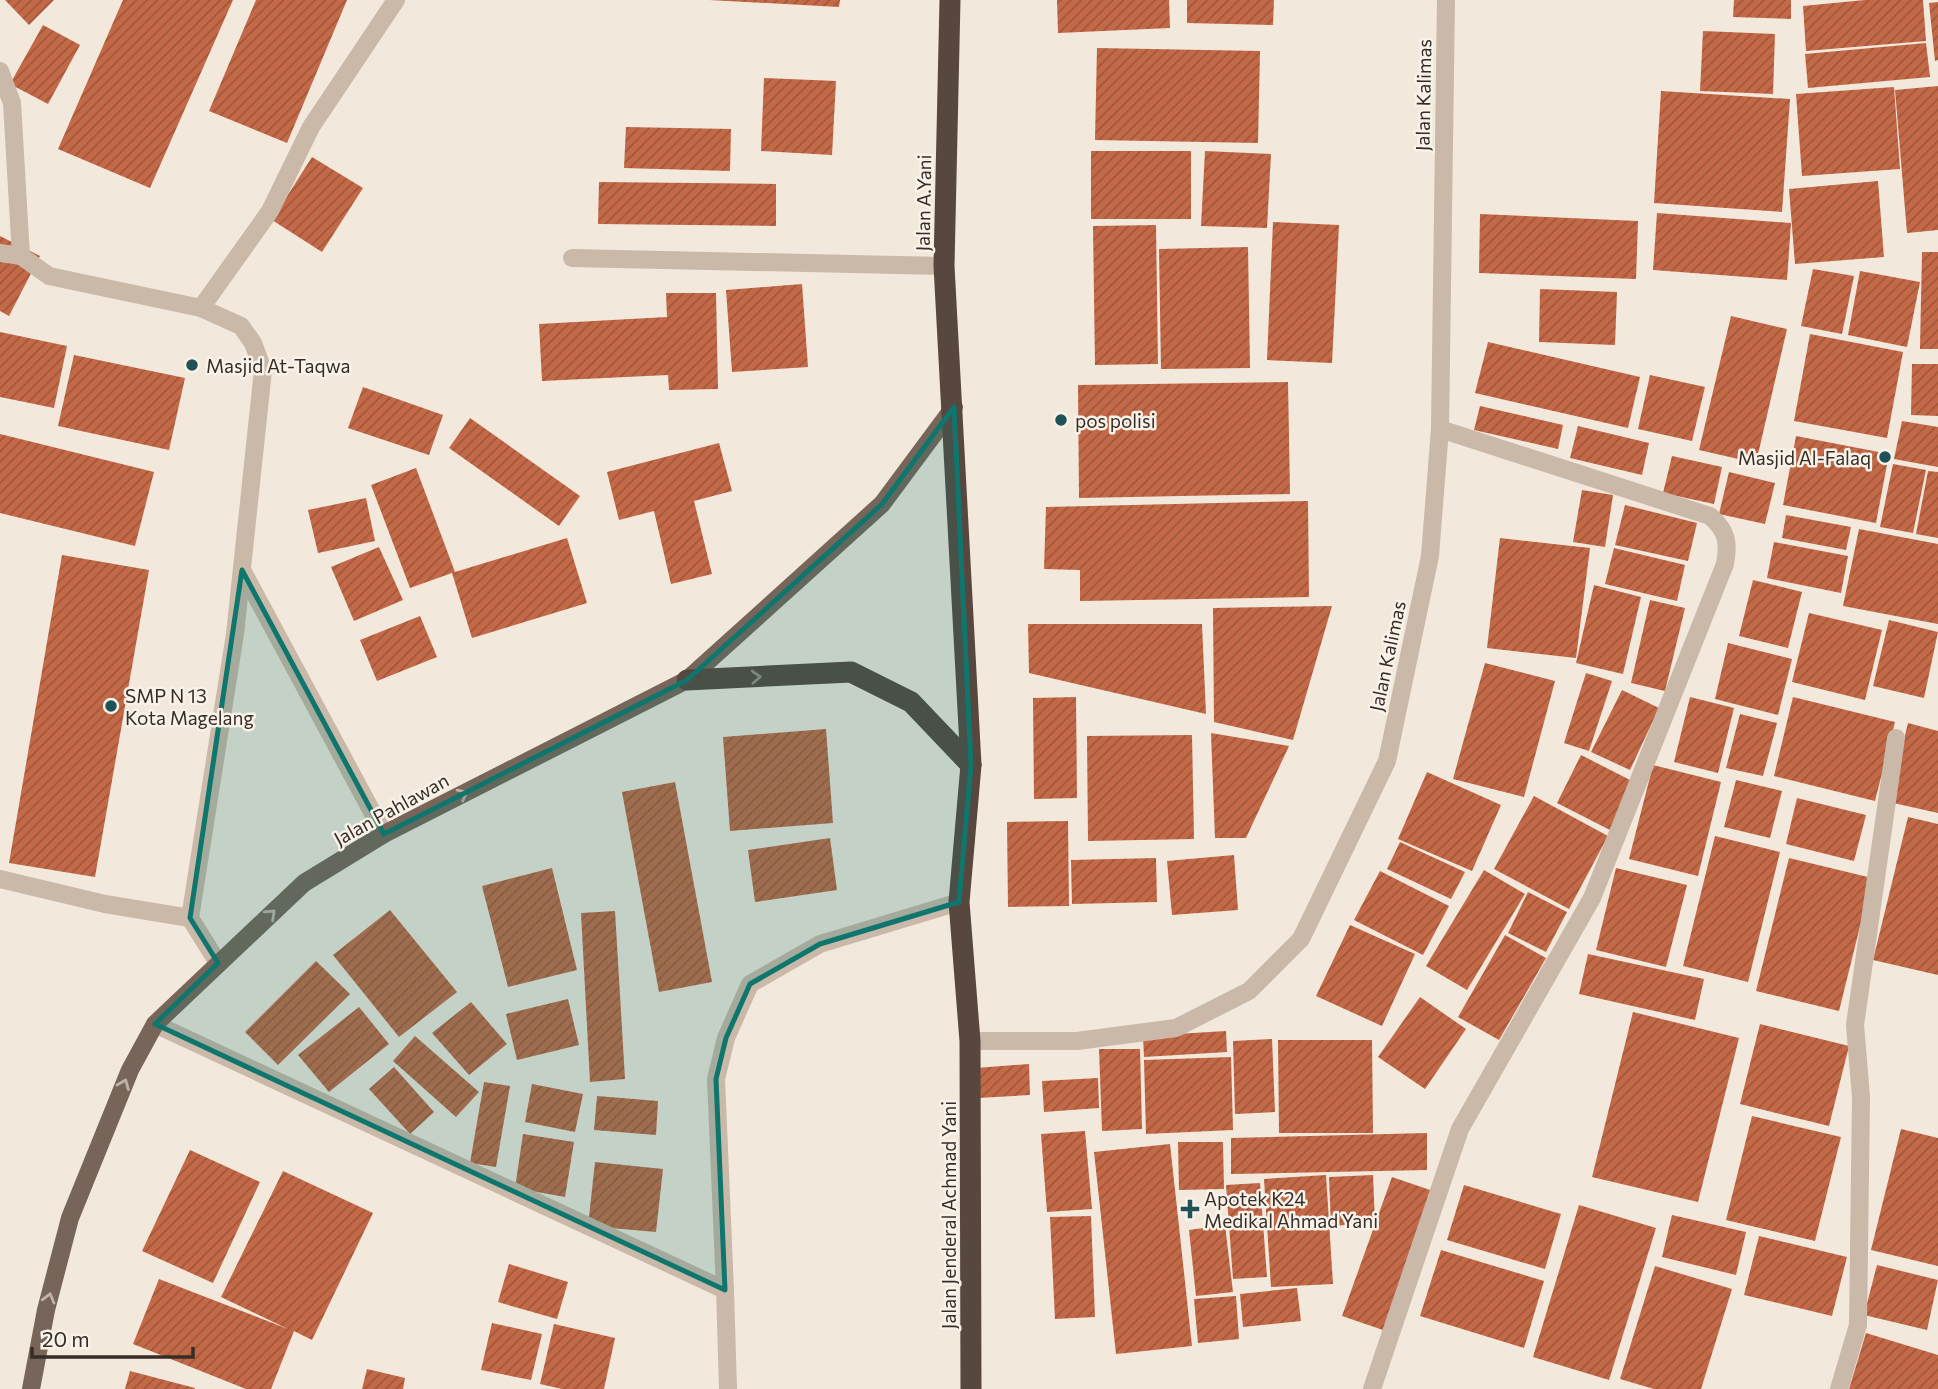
<svg xmlns="http://www.w3.org/2000/svg" width="1938" height="1389" viewBox="0 0 1938 1389" font-family="Commissioner,sans-serif">
<defs>
<pattern id="building-hatch" width="6" height="6" patternUnits="userSpaceOnUse" patternTransform="scale(1.75)"><rect width="6" height="6" fill="#c46947"/><path d="M-1 1l2-2M0 6l6-6M5 7l2-2" fill="none" stroke="#a0573b"/></pattern>
</defs>
<rect width="100%" height="100%" fill="#f2e8dc"/>
<!-- building -->
<g fill="url(#building-hatch)">
<polygon points="5,0 54,0 29,25"/>
<polygon points="123,0 233,0 150,188 58,149"/>
<polygon points="256,0 347,0 287,143 209,111"/>
<polygon points="709,0 840,0 839,7"/>
<polygon points="1057,0 1169,0 1170,28 1058,33"/>
<polygon points="1187,0 1274,0 1273,25 1187,23"/>
<polygon points="1734,0 1791,0 1791,19 1733,17"/>
<polygon points="1865,0 1923,0 1926,41 1806,51 1803,6"/>
<polygon points="1938,2 1938,60 1935,61 1929,3"/>
<polygon points="43,25 80,45 48,104 10,84"/>
<polygon points="1703,31 1775,34 1773,94 1700,91"/>
<polygon points="1926,43 1930,77 1808,88 1805,54"/>
<polygon points="1097,48 1260,51 1258,143 1095,140"/>
<polygon points="764,78 836,81 832,155 761,151"/>
<polygon points="1938,86 1938,230 1907,233 1895,90"/>
<polygon points="1894,87 1900,169 1802,176 1796,94"/>
<polygon points="1661,91 1790,99 1782,212 1654,203"/>
<polygon points="626,127 731,129 730,171 624,168"/>
<rect x="1091" y="151" width="100" height="68"/>
<polygon points="1205,151 1271,154 1267,228 1201,226"/>
<polygon points="312,157 363,188 322,252 272,220"/>
<polygon points="1878,181 1884,257 1795,264 1789,189"/>
<polygon points="599,182 776,184 776,226 598,224"/>
<polygon points="1657,213 1791,223 1787,280 1653,270"/>
<polygon points="1480,214 1638,221 1636,279 1479,273"/>
<polygon points="1273,222 1339,225 1332,363 1267,360"/>
<polygon points="1156,225 1158,364 1095,365 1093,226"/>
<polygon points="0,236 40,256 9,316 0,311"/>
<polygon points="1248,247 1250,368 1161,369 1159,249"/>
<polygon points="1922,252 1938,252 1938,349 1920,349"/>
<polygon points="1813,269 1854,276 1842,334 1801,326"/>
<polygon points="1860,271 1920,282 1907,347 1848,335"/>
<polygon points="802,284 808,367 732,372 726,290"/>
<polygon points="1540,289 1617,292 1615,345 1539,342"/>
<polygon points="666,293 716,293 718,389 669,390 668,375 542,381 539,324 667,317"/>
<polygon points="1731,316 1787,329 1756,463 1699,450"/>
<polygon points="0,332 67,346 54,408 0,397"/>
<polygon points="1810,334 1903,352 1887,438 1794,421"/>
<polygon points="1488,342 1640,377 1628,428 1475,393"/>
<polygon points="74,355 185,378 169,450 58,426"/>
<polygon points="1912,364 1938,364 1938,416 1911,415"/>
<polygon points="1650,375 1705,387 1692,441 1638,429"/>
<polygon points="1288,382 1290,494 1079,498 1078,385"/>
<polygon points="363,387 443,415 429,455 348,428"/>
<polygon points="1480,406 1563,425 1558,449 1474,430"/>
<polygon points="470,418 580,496 559,526 449,448"/>
<polygon points="1902,421 1938,427 1938,467 1894,459"/>
<polygon points="1578,426 1649,443 1642,475 1570,458"/>
<polygon points="0,434 154,472 135,546 0,513"/>
<polygon points="1796,436 1889,454 1876,523 1783,505"/>
<polygon points="719,443 732,491 694,501 712,574 671,584 654,511 619,520 607,472"/>
<polygon points="1672,456 1722,467 1714,504 1663,493"/>
<polygon points="1893,464 1926,470 1913,533 1880,527"/>
<polygon points="416,468 455,572 567,538 587,603 472,638 452,573 410,588 371,485"/>
<polygon points="1928,471 1938,472 1938,538 1916,534"/>
<polygon points="1729,472 1775,483 1765,524 1719,514"/>
<polygon points="1582,490 1613,495 1605,547 1573,542"/>
<polygon points="366,498 375,541 318,553 308,510"/>
<polygon points="1308,501 1309,597 1080,601 1080,570 1044,569 1046,507"/>
<polygon points="1625,505 1697,523 1688,561 1615,545"/>
<polygon points="1786,515 1851,527 1846,550 1782,538"/>
<polygon points="1859,529 1938,544 1938,624 1843,606"/>
<polygon points="1500,538 1590,548 1576,658 1487,648"/>
<polygon points="1774,542 1848,556 1841,593 1767,578"/>
<polygon points="379,547 403,600 354,621 331,567"/>
<polygon points="1614,548 1685,565 1677,601 1605,584"/>
<polygon points="62,555 149,570 95,877 9,863"/>
<polygon points="1753,580 1802,592 1788,648 1739,636"/>
<polygon points="1594,585 1641,597 1623,674 1576,663"/>
<polygon points="1650,600 1685,608 1665,691 1631,683"/>
<polygon points="1332,606 1293,740 1214,722 1213,608"/>
<polygon points="1809,613 1882,630 1865,700 1792,682"/>
<polygon points="420,616 437,657 377,681 360,640"/>
<polygon points="1889,620 1938,632 1924,698 1873,686"/>
<polygon points="1028,624 1202,624 1206,714 1029,673"/>
<polygon points="1728,643 1792,659 1778,715 1715,699"/>
<polygon points="1485,663 1555,681 1524,797 1453,779"/>
<polygon points="1586,673 1612,681 1589,751 1564,743"/>
<polygon points="1622,690 1659,708 1630,770 1591,752"/>
<polygon points="1076,697 1077,798 1034,799 1033,698"/>
<polygon points="1690,697 1734,708 1718,773 1674,762"/>
<polygon points="1793,697 1895,722 1875,801 1774,776"/>
<polygon points="1740,714 1777,723 1763,776 1726,768"/>
<polygon points="1908,723 1938,731 1938,813 1889,802"/>
<polygon points="826,729 833,823 730,831 723,737"/>
<polygon points="1211,733 1289,746 1246,838 1215,838"/>
<polygon points="1192,735 1194,839 1088,841 1087,736"/>
<polygon points="1581,755 1634,782 1610,830 1557,803"/>
<polygon points="1653,765 1721,782 1698,876 1629,859"/>
<polygon points="1427,772 1501,805 1472,871 1398,839"/>
<polygon points="1736,780 1782,791 1770,838 1724,827"/>
<polygon points="675,782 712,982 659,992 622,792"/>
<polygon points="1534,796 1608,836 1569,909 1494,869"/>
<polygon points="1797,798 1866,815 1854,861 1786,844"/>
<polygon points="1908,817 1938,824 1938,975 1873,960"/>
<polygon points="1068,821 1069,906 1008,907 1007,822"/>
<polygon points="1715,836 1780,852 1748,982 1683,966"/>
<polygon points="830,838 837,890 755,902 748,850"/>
<polygon points="1400,842 1465,872 1451,899 1387,869"/>
<polygon points="1234,855 1238,910 1172,915 1167,861"/>
<polygon points="1156,858 1157,902 1072,904 1071,860"/>
<polygon points="1789,858 1872,878 1839,1011 1756,991"/>
<polygon points="552,868 577,970 508,987 482,886"/>
<polygon points="1616,868 1687,885 1666,967 1596,950"/>
<polygon points="1484,870 1525,894 1467,990 1426,966"/>
<polygon points="1380,871 1449,906 1423,955 1354,920"/>
<polygon points="1528,892 1567,912 1546,952 1508,933"/>
<polygon points="390,910 457,992 399,1037 333,955"/>
<polygon points="615,911 625,1079 590,1082 581,913"/>
<polygon points="1350,925 1415,954 1382,1026 1316,996"/>
<polygon points="1505,935 1546,958 1499,1040 1458,1017"/>
<polygon points="1588,954 1704,979 1695,1020 1579,994"/>
<polygon points="316,961 350,994 278,1065 245,1032"/>
<polygon points="1420,997 1466,1029 1425,1089 1378,1057"/>
<polygon points="568,999 579,1045 517,1060 506,1014"/>
<polygon points="471,1002 507,1044 469,1075 432,1033"/>
<polygon points="359,1007 389,1044 329,1092 298,1055"/>
<polygon points="1633,1012 1739,1038 1698,1202 1592,1177"/>
<polygon points="1760,1024 1849,1046 1829,1126 1740,1104"/>
<polygon points="1226,1031 1227,1052 1144,1057 1143,1036"/>
<polygon points="415,1036 479,1092 456,1117 393,1061"/>
<polygon points="1272,1039 1275,1112 1235,1114 1233,1041"/>
<polygon points="1278,1040 1372,1040 1373,1133 1279,1133"/>
<polygon points="1099,1049 1140,1049 1142,1129 1102,1131"/>
<polygon points="1231,1057 1233,1130 1146,1134 1144,1060"/>
<polygon points="1029,1064 1030,1095 978,1098 976,1068"/>
<polygon points="394,1067 434,1112 410,1134 369,1089"/>
<polygon points="1098,1078 1099,1108 1044,1112 1042,1081"/>
<polygon points="484,1082 510,1086 496,1167 470,1163"/>
<polygon points="532,1084 583,1094 575,1132 525,1122"/>
<polygon points="597,1096 658,1101 656,1135 594,1130"/>
<polygon points="1752,1116 1841,1137 1815,1241 1726,1220"/>
<polygon points="1901,1129 1938,1138 1938,1266 1871,1250"/>
<polygon points="1085,1131 1092,1209 1047,1212 1041,1134"/>
<polygon points="1427,1133 1427,1170 1231,1174 1231,1138"/>
<polygon points="523,1134 574,1142 565,1197 515,1188"/>
<polygon points="1178,1142 1223,1142 1224,1189 1179,1190"/>
<polygon points="1170,1144 1192,1346 1116,1354 1094,1152"/>
<polygon points="190,1150 260,1182 213,1283 142,1251"/>
<polygon points="595,1162 663,1169 656,1232 588,1226"/>
<polygon points="283,1171 373,1213 312,1340 294,1331 271,1389 246,1389 133,1344 159,1279 288,1329 221,1297"/>
<polygon points="1326,1175 1333,1284 1271,1287 1264,1179"/>
<polygon points="1373,1175 1375,1223 1331,1226 1329,1177"/>
<polygon points="1392,1177 1433,1191 1383,1330 1342,1316"/>
<polygon points="1260,1183 1267,1277 1233,1279 1226,1185"/>
<polygon points="1464,1185 1561,1214 1545,1269 1447,1240"/>
<polygon points="1579,1205 1656,1228 1609,1380 1533,1357"/>
<polygon points="1672,1215 1746,1232 1736,1275 1662,1257"/>
<polygon points="1091,1216 1095,1317 1055,1319 1050,1217"/>
<polygon points="1225,1225 1233,1292 1196,1296 1189,1230"/>
<polygon points="1759,1236 1847,1257 1832,1316 1744,1295"/>
<polygon points="1441,1250 1544,1281 1524,1348 1420,1316"/>
<polygon points="509,1264 568,1282 557,1319 498,1302"/>
<polygon points="1877,1265 1938,1280 1927,1330 1864,1315"/>
<polygon points="1655,1266 1732,1289 1701,1389 1654,1389 1620,1379"/>
<polygon points="1297,1288 1301,1321 1243,1327 1240,1294"/>
<polygon points="1236,1296 1239,1339 1198,1343 1194,1299"/>
<polygon points="492,1323 542,1334 531,1380 481,1370"/>
<polygon points="554,1324 615,1338 604,1389 562,1389 540,1384"/>
<polygon points="1866,1333 1938,1355 1938,1389 1849,1389"/>
<polygon points="367,1369 405,1378 403,1389 362,1389"/>
<polygon points="130,1371 195,1388 195,1389 125,1389"/>
</g>
<g fill="none" stroke-linecap="round" stroke-linejoin="round">
<!-- minor -->
<g stroke="#cab8a8" stroke-width="18">
<polyline points="0,71 12,103 21,256"/>
<polyline points="0,253 21,256 49,276 201,308 241,326 253,343 263,370 235,634 190,918 218,963"/>
<polyline points="572,258 944,266"/>
<polyline points="201,308 270,211 311,127 396,0"/>
<polyline points="242,570 384,834"/>
<polyline points="0,879 105,904 190,918"/>
<polyline points="155,1024 725,1290 728,1389"/>
<polyline points="970,1041 1077,1041 1176,1028 1249,991 1301,939 1387,761 1430,556 1440,429 1446,0"/>
<polyline points="725,1290 716,1079 726,1038 750,984 820,944 959,902"/>
<path d="M 1372,1389 L 1460,1129 L 1592,898 L 1725,564 C 1729,542 1727,531 1710,516 L 1440,429"/>
<polyline points="1839,1389 1858,1325 1861,1097 1855,1025 1896,738"/>
</g>
<!-- major -->
<polyline stroke="#786559" stroke-width="18" points="31,1389 46,1310 70,1218 130,1070 155,1024 304,883 384,834 687,680 882,504 954,407"/>
<!-- highway -->
<g stroke="#57473f" stroke-width="21">
<polyline points="950,0 944,266 971,765 959,902 970,1041 971,1389"/>
<polyline points="687,680 851,672 911,702 971,765"/>
</g>
</g>
<!-- one-way arrows -->
<defs><path id="oneway-chevron" d="M-2-3.5L2.5 0L-2 3.5" fill="none" stroke-width="1.6" stroke-linecap="round" stroke-linejoin="round" transform="scale(1.75)"/></defs>
<use stroke="#988b83" href="#oneway-chevron" transform="translate(756 677) rotate(-3)"/>
<g stroke="#bfb3a8">
<use href="#oneway-chevron" transform="translate(463 794) rotate(-27)"/>
<use href="#oneway-chevron" transform="translate(271 914) rotate(-43)"/>
<use href="#oneway-chevron" transform="translate(124 1084) rotate(-68)"/>
<use href="#oneway-chevron" transform="translate(49 1298) rotate(-75)"/>
</g>
<!-- marked area -->
<path fill="#0f766e" fill-opacity="0.2" stroke="#0f766e" stroke-width="5" stroke-linejoin="round" d="M 954,407 L 971,765 L 959,902 L 820,944 L 750,984 L 726,1038 L 716,1079 L 725,1290 L 155,1024 L 218,963 L 190,918 L 242,570 L 384,834 L 687,680 L 882,504 Z"/>
<!-- markers -->
<g fill="#1e5257" stroke="#f9f2e8" stroke-width="2.5">
<circle cx="192" cy="365" r="7"/>
<circle cx="1061" cy="420" r="7"/>
<circle cx="1885" cy="457" r="7"/>
<circle cx="111" cy="706" r="7"/>
<path d="M1186.5 1198.5h7v7h7v7h-7v7h-7v-7h-7v-7h7z"/>
</g>
<g text-anchor="middle" dominant-baseline="central" stroke-width="5" stroke-linejoin="round" paint-order="stroke">
<!-- street labels -->
<g font-size="19" fill="#362d28" stroke="#f9f2e8">
<text transform="translate(1423 95) rotate(-89)">Jalan Kalimas</text>
<text transform="translate(923 203) rotate(-89)">Jalan A.Yani</text>
<text transform="translate(1387 656) rotate(-78)">Jalan Kalimas</text>
<text transform="translate(391 809) rotate(-29)">Jalan Pahlawan</text>
<text transform="translate(948 1215) rotate(-90)">Jalan Jenderal Achmad Yani</text>
</g>
<!-- poi labels -->
<g font-size="19" fill="#362d28" stroke="#f9f2e8" text-anchor="start">
<text x="206" y="365">Masjid At-Taqwa</text>
<text x="1075" y="420">pos polisi</text>
<text x="1871" y="457" text-anchor="end">Masjid Al-Falaq</text>
<text x="125" y="695">SMP N 13<tspan x="125" dy="22">Kota Magelang</tspan></text>
<text x="1204" y="1198">Apotek K24<tspan x="1204" dy="22">Medikal Ahmad Yani</tspan></text>
</g>
</g>
<!-- scale -->
<path d="M32 1347v10h161v-10" fill="none" stroke="#362d28" stroke-width="3.5"/>
<text x="42" y="1347" font-size="21" fill="#362d28" stroke="#f9f2e8" stroke-width="5" paint-order="stroke">20 m</text>
</svg>
